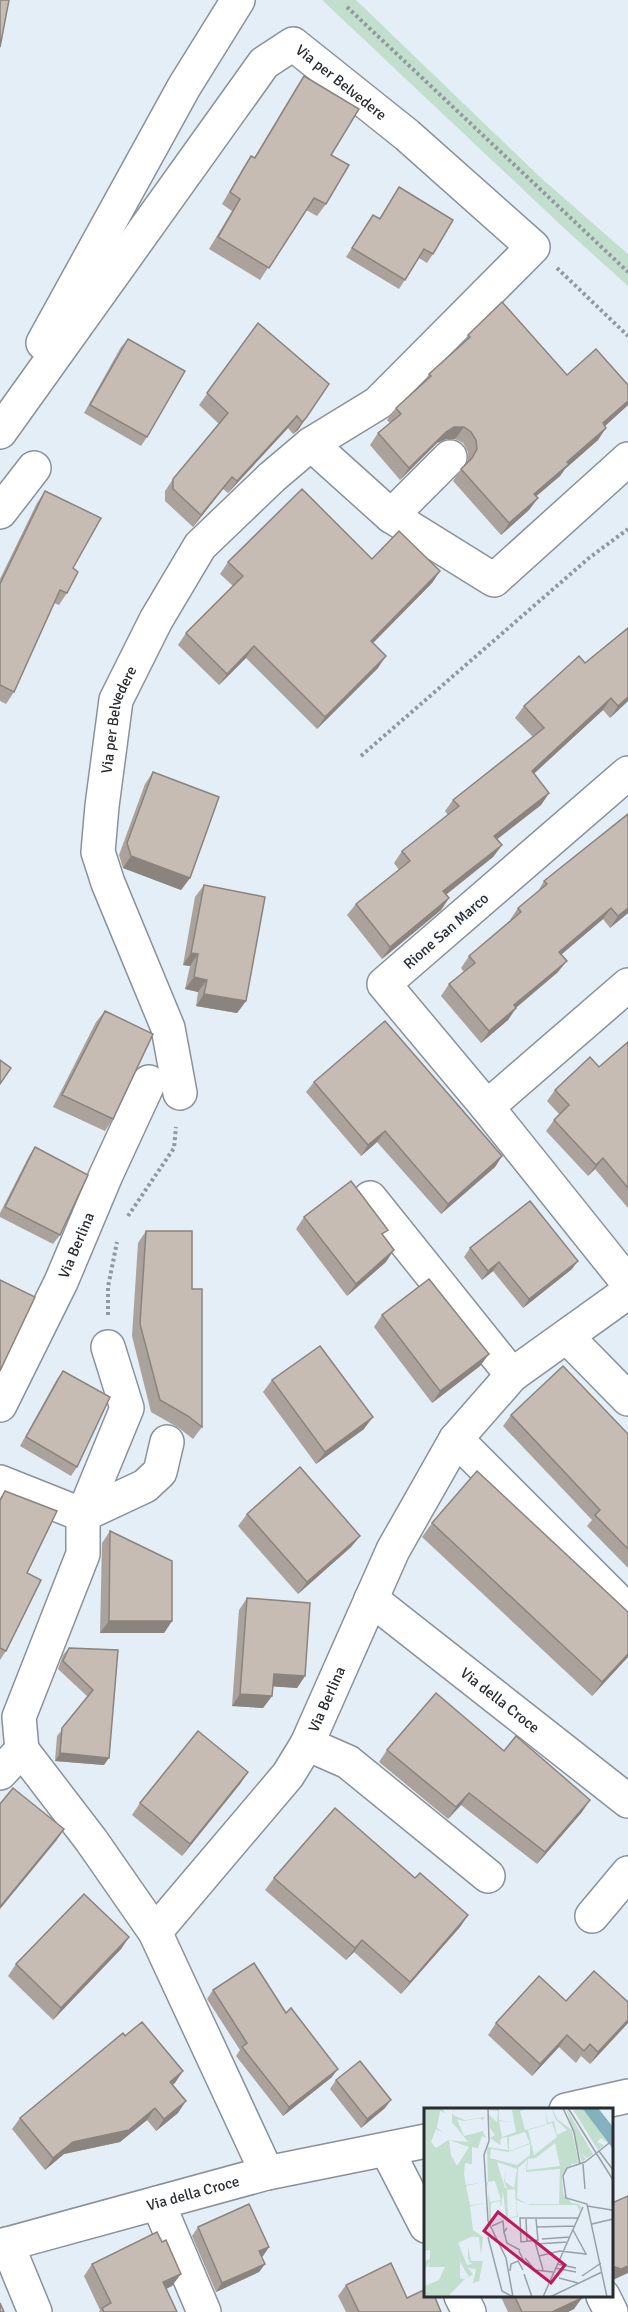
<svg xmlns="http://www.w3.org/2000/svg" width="628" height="2312" viewBox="0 0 628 2312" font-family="Signika,sans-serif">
<rect width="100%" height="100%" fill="#e4eef7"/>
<!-- green -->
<polygon fill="#c2dfcd" points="322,0 356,0 541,178 628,254 628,286 566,230"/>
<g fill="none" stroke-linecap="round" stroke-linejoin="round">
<defs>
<g id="minor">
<polyline points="43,343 184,87 238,0"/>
<path id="s1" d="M 0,432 L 264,63 L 293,44 L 407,135 L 533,247 L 378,403 L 311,444 L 391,516 L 450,457"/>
<polyline points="0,512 34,468"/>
<polyline points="391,516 494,580 628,459"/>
<polyline points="628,773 384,984 487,1107 628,1283"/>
<path id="s2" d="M 180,1093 L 168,1028 L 108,883 L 98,852 L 102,806 L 116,700 L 156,620 L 200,546 L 272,477 L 311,444"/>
<polyline points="487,1107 628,985"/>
<polyline points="370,1198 512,1375"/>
<polyline points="108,1347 127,1408 83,1515 83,1554 19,1717 22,1750 91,1840 155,1932 267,2173"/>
<polyline points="577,1347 628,1399"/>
<path id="s3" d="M 0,1405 L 61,1282 L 106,1175 L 149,1082"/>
<polyline points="456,1439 628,1611"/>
<polyline points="0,1482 83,1515 145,1486 160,1472 167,1442"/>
<path id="s4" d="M 371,1599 L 628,1801"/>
<polyline points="307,1744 348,1762 488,1876"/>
<polyline points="0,1773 22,1750"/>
<polyline points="592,1916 628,1873"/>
<path id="s5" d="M 155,1932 L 288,1775 L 307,1744 L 393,1550 L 456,1439 L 512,1375 L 628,1292"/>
<polyline points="566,2110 628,2096"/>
<polyline points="387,2150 426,2226"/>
<polyline points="158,2203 204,2312"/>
<polyline points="7,2244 35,2312"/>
<path id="s6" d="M 0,2246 L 267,2173 L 426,2141"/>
<polyline points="461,2296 469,2312"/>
<polyline points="603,2296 611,2312"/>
</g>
</defs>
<!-- minor casing -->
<use href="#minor" stroke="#89929a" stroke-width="36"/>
<!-- path -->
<g stroke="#91989e" stroke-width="4" stroke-dasharray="3 3" stroke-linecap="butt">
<polyline points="347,7 628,272"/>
<polyline points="557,268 628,336"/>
<polyline points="361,756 589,558 628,529"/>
<polyline points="128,1216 174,1148 176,1127"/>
<polyline points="108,1315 108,1287 117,1242"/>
</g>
<!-- minor -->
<use href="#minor" stroke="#fff" stroke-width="33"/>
</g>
<!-- wall -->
<g fill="#aaa29b">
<polygon points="304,76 331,155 326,204 317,216 306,210 260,280 209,249 232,211 222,204 243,168 251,156 254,158 296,88"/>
<polygon points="399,187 433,254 427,263 419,258 399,289 346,257 373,215 379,219"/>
<polygon points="258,323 329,384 298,430 293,434 288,428 228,493 223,489 193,527 165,501 165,491 173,479 219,424 199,405"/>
<polygon points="468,335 567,375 628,385 627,406 605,426 598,440 565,469 560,476 536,496 538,498 529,510 501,535 453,481 461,469 468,461 468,452 463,443 455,439 446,439 437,443 400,480 370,445 378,433 390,423 387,420 396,408 423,384 429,374 462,345"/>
<polygon points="128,339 147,437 141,446 84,413 121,347"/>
<polygon points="45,491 73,568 67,593 59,605 54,603 14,692 6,704 0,701 0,579 37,503"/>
<polygon points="372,559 440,571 432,583 373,643 378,668 317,729 246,658 219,685 178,645 186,633 233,586 220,574 228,562"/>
<polygon points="628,628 628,701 610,718 603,710 534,773 549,793 541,805 497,839 502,845 493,857 446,895 449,898 441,910 382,959 347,915 356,904 399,870 394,863 402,851 448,815 445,811 453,800 533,737 515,718 524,706 585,663"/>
<polygon points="153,772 190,878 181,890 123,868 119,855 145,784"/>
<polygon points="628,814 628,913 610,928 603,919 561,955 558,972 516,1008 508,1020 481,1043 441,996 449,984 464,972 461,968 469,956 511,921 510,920 518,908 537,893 544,881"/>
<polygon points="204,885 246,1001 237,1013 196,1006 198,992 185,989 190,966 183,965 195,897"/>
<polygon points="105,1011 113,1119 105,1131 53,1107 96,1022"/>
<polygon points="628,1042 628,1208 595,1169 588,1176 546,1131 554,1120 559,1114 547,1101 555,1090 599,1067"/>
<polygon points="314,1082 502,1156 495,1167 441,1214 377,1142 361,1156 306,1092"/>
<polygon points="35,1147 60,1235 53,1244 0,1217 0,1213 29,1156"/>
<polygon points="304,1217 386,1262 347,1296 296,1229"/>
<polygon points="146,1231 192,1289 202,1427 193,1439 179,1428 151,1412 132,1336 138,1243"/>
<polygon points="470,1248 572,1269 523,1308 493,1271 482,1280 464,1257"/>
<polygon points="382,1315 489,1354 480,1366 432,1403 374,1327"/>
<polygon points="63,1371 77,1467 71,1476 20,1446 57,1379"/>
<polygon points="272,1380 364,1429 316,1464 263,1392"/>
<polygon points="511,1415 628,1434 628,1568 587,1526 592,1520 503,1426"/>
<polygon points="5,1491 27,1573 6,1651 0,1660 0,1498"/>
<polygon points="247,1514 360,1536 351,1547 298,1594 238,1526"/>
<polygon points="432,1523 628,1612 628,1657 592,1696 422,1537"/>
<polygon points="110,1531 172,1621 164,1633 100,1633 102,1543"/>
<polygon points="247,1598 305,1676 297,1688 273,1686 272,1696 263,1708 232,1706 239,1610"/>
<polygon points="69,1648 118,1650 104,1765 55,1761 57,1736 88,1697 58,1669 63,1655"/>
<polygon points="387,1750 504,1751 582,1812 537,1864 461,1805 448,1819 379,1762"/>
<polygon points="248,1772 240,1784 182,1856 132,1815 140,1803"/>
<polygon points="274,1878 415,1878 468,1915 460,1927 401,1994 354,1952 346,1960 265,1890"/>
<polygon points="129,1937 121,1949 53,2020 8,1976 16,1964"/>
<polygon points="213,1990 286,2013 332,2077 283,2116 236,2056 240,2050 207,1999"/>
<polygon points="566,2001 628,2023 590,2064 581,2056 576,2063 559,2047 532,2076 488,2035 496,2023"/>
<polygon points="125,2036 183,2071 172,2085 178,2113 156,2131 147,2120 120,2142 64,2154 45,2170 12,2129 20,2118"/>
<polygon points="336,2080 385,2108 361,2128 330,2089"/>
<polygon points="198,2227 269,2247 262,2257 265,2264 259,2272 216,2292 192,2236"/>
<polygon points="92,2264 172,2286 166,2289 177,2312 99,2312 100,2310 84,2276"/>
<polygon points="346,2285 407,2298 441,2312 346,2312 338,2296"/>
<polygon points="500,2295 581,2295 574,2309 568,2312 508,2312"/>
</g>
<!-- shaded-wall -->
<g fill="#8b847e">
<polygon points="628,401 628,405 595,435 603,423"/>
<polygon points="297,416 288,428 228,493 237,481"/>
<polygon points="306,418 298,430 293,434 302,422"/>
<polygon points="454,427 464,427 455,439 446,439 437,443 400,480 409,468 446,432"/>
<polygon points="606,428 598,440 565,469 560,476 526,505 534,494 567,462"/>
<polygon points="232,477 223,489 193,527 201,515"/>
<polygon points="538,498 529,510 501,535 509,523"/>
<polygon points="440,571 432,583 363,653 371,641"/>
<polygon points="254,646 246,658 219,685 227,674"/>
<polygon points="386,656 378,668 317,729 325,717"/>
<polygon points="628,697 628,701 610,718 618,706"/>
<polygon points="611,698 603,710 524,783 532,771"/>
<polygon points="549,793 541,805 486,848 494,836"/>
<polygon points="502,845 493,857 435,903 443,891"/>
<polygon points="131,856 190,878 181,890 123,868"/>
<polygon points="449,898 441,910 382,959 390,947"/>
<polygon points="611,908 603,919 551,963 559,952"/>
<polygon points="628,908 628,913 610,928 618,916"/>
<polygon points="191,953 198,954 190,966 183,965"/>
<polygon points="567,961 558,972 506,1016 514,1005"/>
<polygon points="194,977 207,980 198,992 185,989"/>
<polygon points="204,994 246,1001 237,1013 196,1006"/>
<polygon points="516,1008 508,1020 481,1043 489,1031"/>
<polygon points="385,1131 377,1142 361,1156 368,1145"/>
<polygon points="502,1156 495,1167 441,1214 448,1204"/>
<polygon points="603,1158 595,1169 588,1176 596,1165"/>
<polygon points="394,1250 386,1262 347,1296 356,1284"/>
<polygon points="578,1261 572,1269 523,1308 529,1299"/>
<polygon points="499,1262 493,1271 482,1280 488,1271"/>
<polygon points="489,1354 480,1366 432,1403 440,1391"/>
<polygon points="373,1417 364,1429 316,1464 325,1452"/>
<polygon points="360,1536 351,1547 298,1594 307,1582"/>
<polygon points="109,1621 172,1621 164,1633 100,1633"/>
<polygon points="628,1654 628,1657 592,1696 602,1682"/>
<polygon points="274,1674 305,1676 297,1688 265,1686"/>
<polygon points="240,1694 272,1696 263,1708 232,1706"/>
<polygon points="60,1753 109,1758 104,1765 55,1761"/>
<polygon points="248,1772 240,1784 182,1856 190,1844"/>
<polygon points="469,1793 461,1805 448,1819 456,1807"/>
<polygon points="590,1800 582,1812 537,1864 545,1852"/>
<polygon points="64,1829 56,1841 0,1909 0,1907"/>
<polygon points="468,1915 460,1927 401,1994 410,1982"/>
<polygon points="129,1937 121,1949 53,2020 61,2008"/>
<polygon points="362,1940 354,1952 346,1960 355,1948"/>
<polygon points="628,2020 628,2023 590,2064 598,2052"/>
<polygon points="567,2035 559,2047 532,2076 540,2064"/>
<polygon points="338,2069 332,2077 283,2116 289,2107"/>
<polygon points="183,2071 175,2083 161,2094 170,2082"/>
<polygon points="391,2100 385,2108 361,2128 367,2119"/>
<polygon points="186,2101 178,2113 156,2131 164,2119"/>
<polygon points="155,2108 147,2120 120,2142 64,2154 45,2170 53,2158 73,2142"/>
<polygon points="269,2247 263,2256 253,2260 259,2251"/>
<polygon points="265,2264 259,2272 216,2292 222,2283"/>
<polygon points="612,2266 628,2266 628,2273 613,2280 612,2280"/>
<polygon points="181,2274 172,2286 154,2294 163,2282"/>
<polygon points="582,2298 574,2309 568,2312 552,2312"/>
</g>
<!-- building -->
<g fill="#c6bcb4" stroke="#8b847e" stroke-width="1.5">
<polygon points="0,0 9,0 0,47"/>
<polygon points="304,76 359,109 331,155 349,165 326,204 314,198 269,268 218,237 240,199 230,192 251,156 255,158"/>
<polygon points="399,187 453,220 433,254 424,249 405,280 352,248 373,215 380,219"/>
<polygon points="502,302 567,375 596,349 628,385 628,401 603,423 606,428 567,462 569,464 534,494 538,498 509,523 461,469 472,458 477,449 476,440 471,432 464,427 454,427 446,432 409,468 378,433 401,414 396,408 431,376 429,374 470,337 468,335"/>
<polygon points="258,323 329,384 306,418 302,422 297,416 237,481 232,477 201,515 173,489 173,479 228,413 207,393"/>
<polygon points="128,339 185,371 147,437 90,405"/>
<polygon points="302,489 372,559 399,531 440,571 371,641 386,656 325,717 254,646 227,674 186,633 243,576 228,562"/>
<polygon points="45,491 101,518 73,568 78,572 67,593 60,590 14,692 0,685 0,584"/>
<polygon points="628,628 628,697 618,706 611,698 532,771 549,793 494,836 502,845 443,891 449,898 390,947 356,904 410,861 402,851 459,806 453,800 544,728 524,706 579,656 585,663"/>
<polygon points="153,772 219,797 190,878 131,856 127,843"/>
<polygon points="628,814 628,908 618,916 611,908 559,952 567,961 514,1005 516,1008 489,1031 449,984 475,963 469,956 521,912 518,908 547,884 544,881"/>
<polygon points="204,885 265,897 246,1001 204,994 207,980 194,977 198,954 191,953"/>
<polygon points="105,1011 153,1034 113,1119 62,1095"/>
<polygon points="385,1021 502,1156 448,1204 385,1131 368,1145 314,1082"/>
<polygon points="628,1042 628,1188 603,1158 596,1165 554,1120 569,1105 555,1090 590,1057 599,1067"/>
<polygon points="0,1060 11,1068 0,1084"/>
<polygon points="35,1147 88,1175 60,1235 5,1207"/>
<polygon points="351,1181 388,1230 382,1234 394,1250 356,1284 304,1217"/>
<polygon points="530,1201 578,1261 529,1299 499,1262 488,1271 470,1248"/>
<polygon points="146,1231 192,1231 192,1289 202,1289 202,1427 188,1416 160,1400 140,1324"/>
<polygon points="429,1279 489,1354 440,1391 382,1315"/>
<polygon points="0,1280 35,1297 0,1371"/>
<polygon points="320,1346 373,1417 325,1452 272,1380"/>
<polygon points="563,1366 628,1434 628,1549 595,1515 600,1510 511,1415"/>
<polygon points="63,1371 110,1397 77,1467 26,1437"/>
<polygon points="300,1467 360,1536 307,1582 247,1514"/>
<polygon points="477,1471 628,1612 628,1654 602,1682 432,1523"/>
<polygon points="5,1491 57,1511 27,1573 41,1580 6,1651 0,1648 0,1501"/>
<polygon points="110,1531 172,1561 172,1621 109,1621"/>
<polygon points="247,1598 310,1603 305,1676 274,1674 272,1696 240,1694"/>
<polygon points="69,1648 118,1650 109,1758 60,1753 62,1728 93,1690 63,1661"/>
<polygon points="436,1693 504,1751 516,1736 590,1800 545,1852 469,1793 456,1807 387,1750"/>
<polygon points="198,1731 248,1772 190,1844 140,1803"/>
<polygon points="13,1788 64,1829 0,1907 0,1804"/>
<polygon points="335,1808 415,1878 420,1873 468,1915 410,1982 362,1940 355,1948 274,1878"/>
<polygon points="84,1894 129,1937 61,2008 16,1964"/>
<polygon points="254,1963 286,2013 291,2008 338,2069 289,2107 242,2047 247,2043 213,1990"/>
<polygon points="594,1971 628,2002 628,2020 598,2052 590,2044 584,2051 567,2035 540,2064 496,2023 539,1976 566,2001"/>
<polygon points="142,2022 183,2071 170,2082 186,2101 164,2119 155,2108 129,2130 73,2142 53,2158 20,2118 123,2033 125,2036"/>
<polygon points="360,2061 391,2100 367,2119 336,2080"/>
<polygon points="628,2196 628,2266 621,2269 612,2266 612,2203"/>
<polygon points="249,2204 269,2247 259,2251 265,2264 222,2283 198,2227"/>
<polygon points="157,2232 162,2242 166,2240 181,2274 163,2282 177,2312 104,2312 102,2308 111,2303 92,2264"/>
<polygon points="391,2263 407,2298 426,2289 426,2295 434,2295 441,2312 359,2312 346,2285"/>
<polygon points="514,2295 581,2295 582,2298 552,2312 522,2312"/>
<polygon points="0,2303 4,2312 0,2312"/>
</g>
<g text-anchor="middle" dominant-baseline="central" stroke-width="4.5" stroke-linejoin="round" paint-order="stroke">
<!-- street labels -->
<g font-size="15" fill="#282b2f" stroke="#f6fafe">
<text stroke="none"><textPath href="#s1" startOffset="550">Via per Belvedere</textPath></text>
<text stroke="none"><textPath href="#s2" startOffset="390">Via per Belvedere</textPath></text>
<text transform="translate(446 931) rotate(-41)">Rione San Marco</text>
<text stroke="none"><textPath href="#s3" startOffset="177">Via Berlina</textPath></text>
<text stroke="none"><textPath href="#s5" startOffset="291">Via Berlina</textPath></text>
<text stroke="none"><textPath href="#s4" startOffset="164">Via della Croce</textPath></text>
<text stroke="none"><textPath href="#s6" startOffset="200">Via della Croce</textPath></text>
</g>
</g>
<!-- overview -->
<g transform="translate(424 2108)">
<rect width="189" height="189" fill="#e4eef7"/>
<path d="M 0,0 L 18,0 L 21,5 L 16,3 L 13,20 L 20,25 L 12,21 L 7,34 L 12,40 L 24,32 L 44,34 L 28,14 L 28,7 L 31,0 L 29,7 L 41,12 L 61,9 L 58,12 L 61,22 L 57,10 L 39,13 L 33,11 L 40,28 L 59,23 L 62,30 L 58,28 L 54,40 L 48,39 L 48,56 L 60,58 L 41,55 L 40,66 L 42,77 L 60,74 L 42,78 L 46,97 L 63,95 L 46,98 L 49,122 L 59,129 L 57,147 L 55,129 L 48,129 L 53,126 L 34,135 L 43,157 L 48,156 L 45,153 L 44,150 L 44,139 L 47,153 L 59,153 L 61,142 L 55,173 L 49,175 L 52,161 L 44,160 L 49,166 L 45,169 L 36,154 L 36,170 L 41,171 L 25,187 L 29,189 L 0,189 L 0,153 L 6,151 L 6,142 L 0,143 ZM 25,32 L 45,39 L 33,58 L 27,47 ZM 6,154 L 4,159 L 21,159 L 15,172 L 1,178 L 1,161 ZM 75,0 L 75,12 L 85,14 L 75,13 L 78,29 L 92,24 L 88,2 L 106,0 L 96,3 L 101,22 L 123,16 L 121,0 L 124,15 L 130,13 L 133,27 L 143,22 L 132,12 L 129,5 L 128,0 L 133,11 L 148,22 L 147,19 L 155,55 L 148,56 L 138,67 L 139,86 L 148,95 L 155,96 L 157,99 L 156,104 L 153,97 L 106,97 L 92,92 L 94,109 L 65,113 L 63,39 L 84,42 L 83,29 L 77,30 L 76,37 L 66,30 L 71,27 L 66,20 L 65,7 L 73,14 L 74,3 L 64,2 ZM 128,15 L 133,29 L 110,47 L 104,22 ZM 101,24 L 106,35 L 85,43 L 85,29 ZM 131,35 L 136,58 L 103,62 L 104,51 L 112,50 ZM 106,36 L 106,47 L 93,57 L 66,50 L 67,41 L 84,44 ZM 103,52 L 102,64 L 136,61 L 135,96 L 103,96 L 93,90 L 94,60 ZM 73,54 L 93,61 L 90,80 L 81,74 L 82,62 L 80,73 L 83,81 L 81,80 ZM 71,73 L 77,92 L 66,94 L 63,74 ZM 91,81 L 93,108 L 84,110 L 83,82 ZM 79,83 L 82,110 L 67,112 L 67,95 L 76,93 L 77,99 ZM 142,0 L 169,46 L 163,50 L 157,45 L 162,51 L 158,54 ZM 148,0 L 158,0 L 184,35 L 177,30 L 173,34 L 180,37 L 174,42 Z" fill="#c2dfcd" fill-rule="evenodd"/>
<path d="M 158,0 L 174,0 L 189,19 L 189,41 Z" fill="#82b2bd"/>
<path fill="none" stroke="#99a0a7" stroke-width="1.5" d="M 139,0 L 150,24 L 156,56M 144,0 L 189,72M 175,43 L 189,62M 159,56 L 161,81M 163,98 L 188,102M 102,111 L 103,134M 112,111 L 114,132 L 97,134 L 96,110 L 155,110M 168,116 L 189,111M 68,118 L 79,113 L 80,124 L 83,120M 113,119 L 151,118M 80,124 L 83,135 L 96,142M 64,129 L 78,183 L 89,189 L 82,150 L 64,113 L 60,47 L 65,33 L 64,0M 118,131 L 146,129M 111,134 L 119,162M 112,136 L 144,134M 95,143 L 101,156 L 106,155M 115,148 L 136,143 L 162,146 L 149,122M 101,150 L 111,162 L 129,164M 133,156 L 152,160M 131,160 L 152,164M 86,163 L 87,156 L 94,153 L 99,162M 100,166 L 108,189M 158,168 L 177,155M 135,170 L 154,175M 119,189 L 159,99M 126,189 L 178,164M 183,189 L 163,96 L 142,90 L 139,68 L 143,60 L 161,54 L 189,32"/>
<path fill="#c2185b" fill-opacity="0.15" stroke="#c2185b" stroke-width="3" d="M 74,104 L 141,157 L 127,175 L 60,123 Z"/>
<rect width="189" height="189" fill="none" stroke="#282b2f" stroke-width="3"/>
</g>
</svg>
